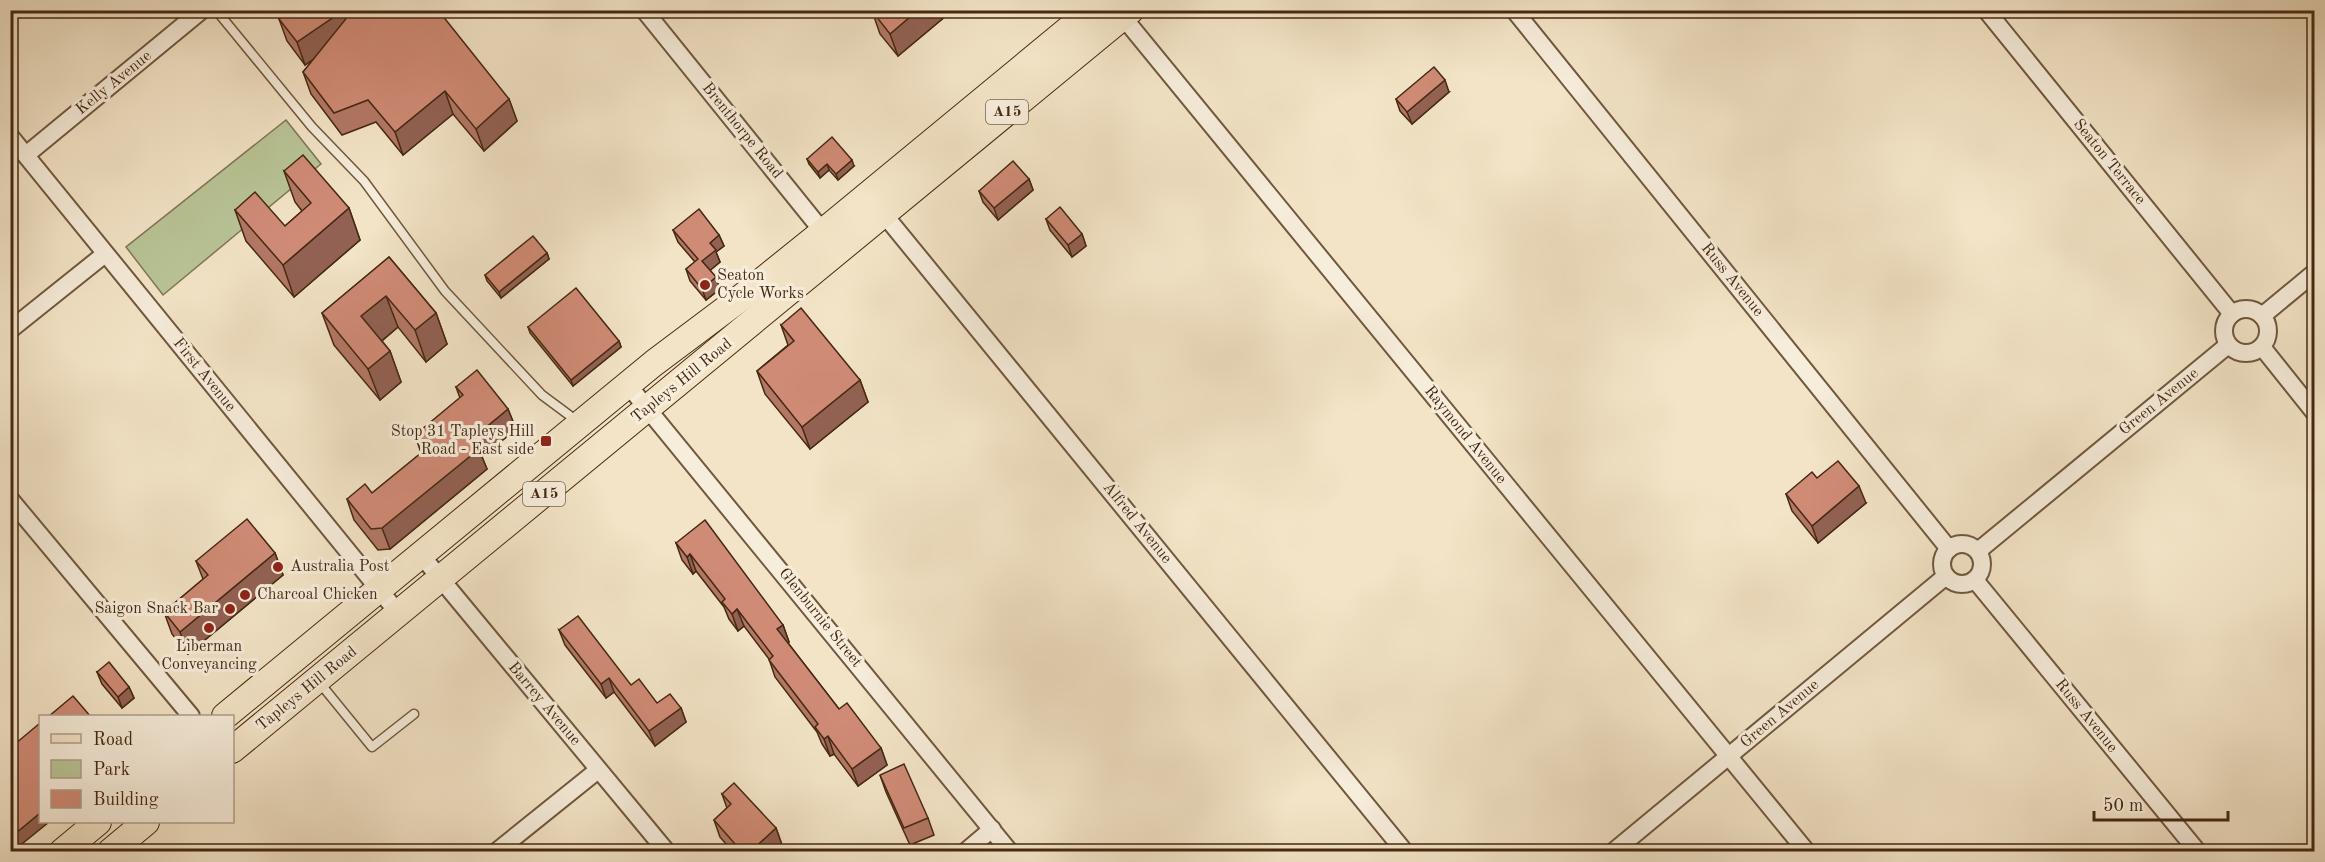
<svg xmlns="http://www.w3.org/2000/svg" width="2325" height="862" viewBox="0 0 2325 862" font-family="'Old Standard TT',serif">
<rect width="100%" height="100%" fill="#f3e4c7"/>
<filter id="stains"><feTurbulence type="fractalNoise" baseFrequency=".00333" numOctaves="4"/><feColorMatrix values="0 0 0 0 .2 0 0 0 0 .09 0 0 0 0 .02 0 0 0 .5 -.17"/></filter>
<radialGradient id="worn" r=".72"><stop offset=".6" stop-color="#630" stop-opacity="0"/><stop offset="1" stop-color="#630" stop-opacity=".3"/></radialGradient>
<!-- green -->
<polygon fill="#b9c597" stroke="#7f7754" stroke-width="1.5" points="286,120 321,164 163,295 126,247"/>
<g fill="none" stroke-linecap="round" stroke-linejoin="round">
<defs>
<g id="lane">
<polyline points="216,10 312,127 364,181 445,291 542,395 577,421"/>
<polyline points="319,682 372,747 414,714"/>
</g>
<g id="street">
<polyline points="644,10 828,238"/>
<polyline points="1100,10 1123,17 1807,852"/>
<polyline points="1514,10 1949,549"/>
<polyline points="1986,10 2232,314"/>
<polyline points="10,136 399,614"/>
<polyline points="26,155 202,10"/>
<polyline points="878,207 1405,852"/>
<circle cx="2246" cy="331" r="22"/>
<polyline points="2262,316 2314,273"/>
<polyline points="10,330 105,254"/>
<polyline points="2262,347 2314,412"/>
<polyline points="628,385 1010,852"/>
<polyline points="10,499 191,716"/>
<circle cx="1962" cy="564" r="20"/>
<polyline points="1978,551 2228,345"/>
<polyline points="421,555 667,852"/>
<polyline points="1975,580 2198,852"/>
<polyline points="496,852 598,770"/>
<polyline points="965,852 992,829"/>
<polyline points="1613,852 1946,576"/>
</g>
<g id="primary">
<polyline points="225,716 654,363 742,297 823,232 1092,10"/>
<polyline points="232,750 1131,10"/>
<polyline points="62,852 98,822"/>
<polyline points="110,852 146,822"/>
</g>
</defs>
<!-- lane casing -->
<use href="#lane" stroke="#70583f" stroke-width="11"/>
<!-- street casing -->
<use href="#street" stroke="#70583f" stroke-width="20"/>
<!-- primary casing -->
<use href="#primary" stroke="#452912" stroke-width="28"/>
<!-- lane -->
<use href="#lane" stroke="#f7eddb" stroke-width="8"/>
<!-- street -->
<use href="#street" stroke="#f7eddb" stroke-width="16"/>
<!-- primary -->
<use href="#primary" stroke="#f3e4c7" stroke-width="26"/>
</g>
<!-- wall -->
<g fill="#b37865" stroke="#452912" stroke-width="1.5">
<polygon points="953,10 898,56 880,34 872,11"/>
<polygon points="279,19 509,99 517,121 484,151 453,114 403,155 376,122 342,135 311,94 303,72 314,59 305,65 287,41"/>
<polygon points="1449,92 1412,124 1400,111 1396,99"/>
<polygon points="807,159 854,166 838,180 829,170 820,178 809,164"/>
<polygon points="284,171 349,208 360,240 294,297 246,241 235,210 285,226 302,211 295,202"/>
<polygon points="1029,179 1033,190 998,220 983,202 979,191"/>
<polygon points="1046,219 1082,234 1086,246 1072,257 1050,230"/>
<polygon points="673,230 719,235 724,246 716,252 720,262 710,270 720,289 706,300 690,281 686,269 695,262 678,242"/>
<polygon points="547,253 549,259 501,298 487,281 485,275"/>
<polygon points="389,257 436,313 447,344 426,362 398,327 382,341 390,351 401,382 380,400 334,345 322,313"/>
<polygon points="781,325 860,380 868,402 810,449 765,394 757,371 788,345"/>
<polygon points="528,327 619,341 621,347 573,386 530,333"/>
<polygon points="456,387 508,409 516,429 482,457 487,469 390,549 378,550 354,520 347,499 372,493 421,453 415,435 460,398"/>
<polygon points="1786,494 1866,503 1818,543 1792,511"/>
<polygon points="676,543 783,625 789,642 788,643 839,709 881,748 887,765 858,786 834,754 830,756 822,744 817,732 775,677 769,659 744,626 738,631 729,619 724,607 696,571 693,574 682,560"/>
<polygon points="275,553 283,575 188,654 172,634 164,612 203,579 196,561"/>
<polygon points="559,630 631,685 657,703 681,708 686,722 655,746 614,692 606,698 565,645"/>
<polygon points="97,672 129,687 134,698 122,708 102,684"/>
<polygon points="880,775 928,818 934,835 910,845 886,792"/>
<polygon points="722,794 776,828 782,845 775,852 733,852 720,837 714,820 727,808"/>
</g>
<!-- shaded-wall -->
<g fill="#926153" stroke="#452912" stroke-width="1.5">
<polygon points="344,10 370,10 373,18 305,65 297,42"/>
<polygon points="918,10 953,10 898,56 890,34"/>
<polygon points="1445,80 1449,92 1412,124 1407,112"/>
<polygon points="445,91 453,114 403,155 395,132"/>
<polygon points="509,99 517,121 484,151 476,129"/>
<polygon points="852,160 854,166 838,180 836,174"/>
<polygon points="827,164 829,170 820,178 818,172"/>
<polygon points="1029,179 1033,190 998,220 994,208"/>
<polygon points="349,208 360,240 294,297 283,265"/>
<polygon points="1082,234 1086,246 1072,257 1068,245"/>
<polygon points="719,235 724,246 716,252 720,262 707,273 702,261 710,243"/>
<polygon points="547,253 549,259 501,298 499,292"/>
<polygon points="716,277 720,289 706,300 702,289"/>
<polygon points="386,296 398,327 373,348 361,316"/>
<polygon points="436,313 447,344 426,362 415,330"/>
<polygon points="619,341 621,347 573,386 571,380"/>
<polygon points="390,351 401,382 380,400 368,369"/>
<polygon points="860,380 868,402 810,449 802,427"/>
<polygon points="508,409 516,429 482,457 487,469 390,549 382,528 472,439"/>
<polygon points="1859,486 1866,503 1818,543 1812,526"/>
<polygon points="275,553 283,575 188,654 180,632"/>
<polygon points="690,554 696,571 693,574 687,557"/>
<polygon points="737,609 744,626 738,631 732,614"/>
<polygon points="783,625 789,642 784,646 777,629"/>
<polygon points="609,678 614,692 606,698 601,684"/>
<polygon points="129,687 134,698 122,708 118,697"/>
<polygon points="681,708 686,722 655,746 649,731"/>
<polygon points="828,736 834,754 830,756 824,739"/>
<polygon points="881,748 887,765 858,786 852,769"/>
<polygon points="40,813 40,822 49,822 12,852 10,852 10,838"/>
<polygon points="776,828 782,845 775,852 750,852"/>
</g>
<!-- building -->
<g fill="#d08b76" stroke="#452912" stroke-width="1.5">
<polygon points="289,10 344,10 297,42 279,19"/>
<polygon points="353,10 438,10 509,99 476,129 445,91 395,132 368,100 334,113 303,72"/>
<polygon points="873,10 918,10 890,34 872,11"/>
<polygon points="1434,67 1445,80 1407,112 1396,99"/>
<polygon points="832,137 852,160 836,174 827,164 818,172 807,159"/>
<polygon points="303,155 349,208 283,265 235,210 255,192 285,226 311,203 284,171"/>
<polygon points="1013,161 1029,179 994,208 979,191"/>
<polygon points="1060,207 1082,234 1068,245 1046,219"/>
<polygon points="699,209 719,235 710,243 716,250 702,261 716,277 702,289 686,269 698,259 673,230"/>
<polygon points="533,236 547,253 499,292 485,275"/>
<polygon points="389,257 436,313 415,330 386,296 361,316 390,351 368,369 322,313"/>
<polygon points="576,288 619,341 571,380 528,327"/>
<polygon points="801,308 860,380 802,427 757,371 794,341 781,325"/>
<polygon points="477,370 508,409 472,439 479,449 382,528 371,529 347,499 365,484 372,493 426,449 415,435 463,395 456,387"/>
<polygon points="1838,461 1859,486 1812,526 1786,494 1812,472 1817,478"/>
<polygon points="247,519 275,553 180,632 164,612 208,575 196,561"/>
<polygon points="705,520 783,625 777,629 839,709 847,703 881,748 852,769 828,736 824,739 815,727 818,724 769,660 773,656 737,609 732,614 722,602 725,599 690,554 687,557 676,543"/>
<polygon points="578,616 631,685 639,679 657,703 670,694 681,708 649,731 609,678 601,684 559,630"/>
<polygon points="109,662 129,687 118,697 97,672"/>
<polygon points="73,696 91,717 48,717"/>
<polygon points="40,723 40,813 10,838 10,738 15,744"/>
<polygon points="904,764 928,818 904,828 880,775"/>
<polygon points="734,783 776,828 750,852 742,852 714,820 731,804 722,794"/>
</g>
<!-- markers -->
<g fill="#8f2418" stroke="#f7eddb" stroke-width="2">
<circle cx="705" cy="285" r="6"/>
<rect x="540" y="435" width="12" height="12" rx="3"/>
<circle cx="278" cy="567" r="6"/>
<circle cx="245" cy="595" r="6"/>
<circle cx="230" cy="609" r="6"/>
<circle cx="209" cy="628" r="6"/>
</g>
<g text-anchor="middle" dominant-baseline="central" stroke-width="6" stroke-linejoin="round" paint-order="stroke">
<!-- shield labels -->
<g fill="#f7eddb" stroke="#7a644e" stroke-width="1.5">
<rect x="986" y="100" width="42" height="24" rx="4.5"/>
<rect x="523" y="482" width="42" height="24" rx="4.5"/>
</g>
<g font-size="15" font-weight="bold" fill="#452912">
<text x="1007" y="112">A15</text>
<text x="544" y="494">A15</text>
</g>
<!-- street labels -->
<g font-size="16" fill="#452912" stroke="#f7eddb">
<text transform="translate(114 83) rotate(-39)">Kelly Avenue</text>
<text transform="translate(742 131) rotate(51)">Brenthorpe Road</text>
<text transform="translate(2109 162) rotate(51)">Seaton Terrace</text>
<text transform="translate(1732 280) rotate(51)">Russ Avenue</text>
<text transform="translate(204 375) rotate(51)">First Avenue</text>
<text transform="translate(682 381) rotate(-39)">Tapleys Hill Road</text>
<text transform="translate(2159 402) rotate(-39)">Green Avenue</text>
<text transform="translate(1465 435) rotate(51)">Raymond Avenue</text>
<text transform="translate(1137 523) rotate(51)">Alfred Avenue</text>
<text transform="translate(820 618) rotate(51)">Glenburnie Street</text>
<text transform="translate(307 689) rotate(-39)">Tapleys Hill Road</text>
<text transform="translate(544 704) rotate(50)">Barrey Avenue</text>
<text transform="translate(1780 714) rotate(-40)">Green Avenue</text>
<text transform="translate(2086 716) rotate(51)">Russ Avenue</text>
</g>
<!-- poi labels -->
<g font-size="16" fill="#452912" stroke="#f7eddb" text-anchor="start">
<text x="717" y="276">Seaton<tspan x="717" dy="18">Cycle Works</tspan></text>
<text x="534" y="432" text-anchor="end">Stop 31 Tapleys Hill<tspan x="534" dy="18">Road - East side</tspan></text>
<text x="290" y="567">Australia Post</text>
<text x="257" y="595">Charcoal Chicken</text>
<text x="218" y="609" text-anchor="end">Saigon Snack Bar</text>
<text x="209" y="647" text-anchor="middle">Liberman<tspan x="209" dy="18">Conveyancing</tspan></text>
</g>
</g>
<!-- margin -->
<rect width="2325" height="862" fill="none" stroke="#f3e4c7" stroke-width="36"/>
<rect x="12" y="12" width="2301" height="838" fill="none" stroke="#452912" stroke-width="3"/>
<rect x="18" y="18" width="2289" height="826" fill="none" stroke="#452912" stroke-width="1.5"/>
<!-- legend -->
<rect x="39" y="715" width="195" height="108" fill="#f7eddb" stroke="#b09f8b" stroke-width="1.5"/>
<rect x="51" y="734" width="30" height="9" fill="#f3e4c7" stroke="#b09f8b" stroke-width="1.5"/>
<text x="93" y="745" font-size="18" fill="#452912">Road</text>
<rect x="51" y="760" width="30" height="18" fill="#b9c597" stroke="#b09f8b" stroke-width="1.5"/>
<text x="93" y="775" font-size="18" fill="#452912">Park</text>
<rect x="51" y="790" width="30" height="18" fill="#d08b76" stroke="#b09f8b" stroke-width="1.5"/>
<text x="93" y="805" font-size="18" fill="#452912">Building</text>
<!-- scale -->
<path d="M2094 811v9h134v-9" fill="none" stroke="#452912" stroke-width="3"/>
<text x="2103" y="811" font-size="18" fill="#452912" stroke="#f7eddb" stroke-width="4.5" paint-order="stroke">50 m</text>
<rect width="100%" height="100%" filter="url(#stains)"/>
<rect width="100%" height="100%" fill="url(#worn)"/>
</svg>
